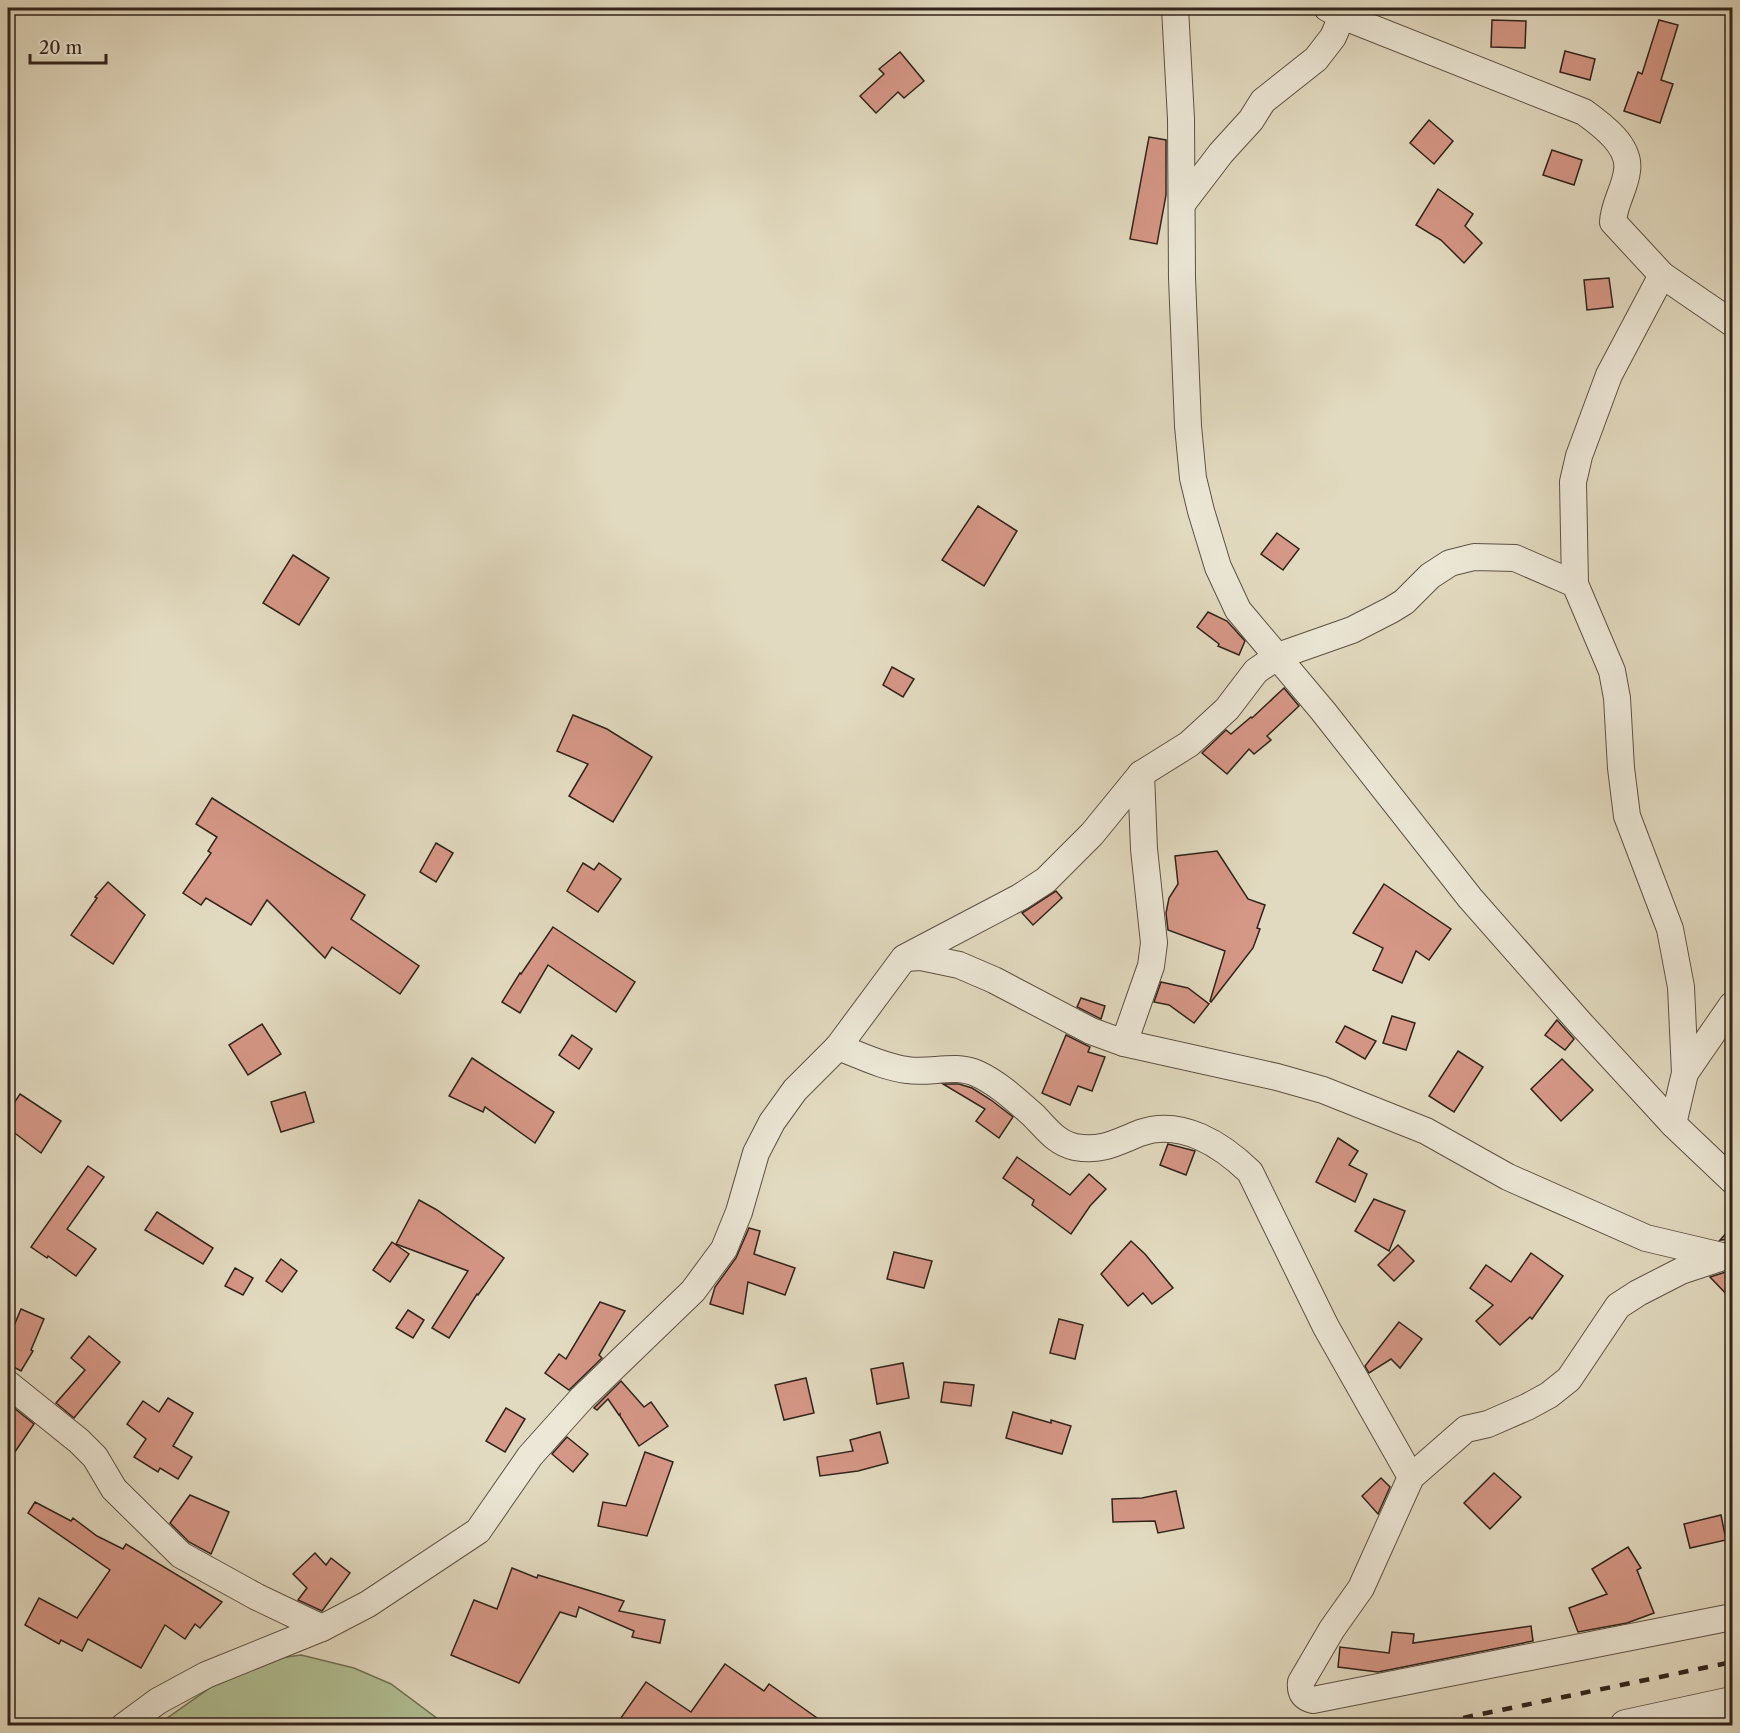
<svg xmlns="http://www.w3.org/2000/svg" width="1740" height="1733" viewBox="0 0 1740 1733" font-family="'Libre Caslon Text',serif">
<rect width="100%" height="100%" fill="#e2dac0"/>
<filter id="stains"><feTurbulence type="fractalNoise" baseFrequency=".00333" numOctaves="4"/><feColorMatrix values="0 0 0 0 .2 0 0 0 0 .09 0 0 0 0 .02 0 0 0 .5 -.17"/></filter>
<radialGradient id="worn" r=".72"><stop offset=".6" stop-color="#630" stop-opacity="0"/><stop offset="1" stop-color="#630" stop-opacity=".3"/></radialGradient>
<!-- green -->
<polygon fill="#b1c094" stroke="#717258" stroke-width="1.5" points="301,1655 354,1668 391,1684 446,1725 156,1726 217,1683 259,1661"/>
<!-- building -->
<g fill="#d59786" stroke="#31231b" stroke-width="1.5">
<polygon points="1492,20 1526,21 1525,48 1491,47"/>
<polygon points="1659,20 1678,25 1661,80 1673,84 1660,123 1624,111 1638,72 1642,74"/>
<polygon points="1565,51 1595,59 1590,80 1560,72"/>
<polygon points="900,52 924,81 904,98 898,92 876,113 860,96 884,74 879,69"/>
<polygon points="1429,120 1453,141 1434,164 1410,143"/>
<polygon points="1149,137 1166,140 1166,195 1157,244 1130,239"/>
<polygon points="1552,150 1582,160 1574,185 1543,175"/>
<polygon points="1438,189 1473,214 1465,226 1482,243 1464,263 1441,240 1416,225"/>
<polygon points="1609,278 1613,307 1587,310 1584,280"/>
<polygon points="978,506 1017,531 984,586 942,560"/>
<polygon points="1277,533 1299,549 1283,570 1261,554"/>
<polygon points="293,555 329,578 299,625 263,603"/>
<polygon points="1208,612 1227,621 1245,641 1239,655 1218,646 1219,644 1197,627"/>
<polygon points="892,667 914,679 903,697 883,685"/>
<polygon points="1284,688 1299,706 1267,736 1271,740 1254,754 1249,749 1227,774 1202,753 1226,730 1231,734 1251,717 1252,718"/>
<polygon points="573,715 607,729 652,757 613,822 569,796 588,764 557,751"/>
<polygon points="212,798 365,895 351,919 419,966 400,994 332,947 325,958 267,900 251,925 206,898 201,905 183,893 211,853 208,851 217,837 196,824"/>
<polygon points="436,843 453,853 436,882 420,872"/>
<polygon points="1217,851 1248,899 1265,905 1257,928 1260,929 1253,948 1211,1002 1210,1001 1225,951 1168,930 1166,913 1169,898 1178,884 1175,856"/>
<polygon points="583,863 594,870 599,863 621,879 598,912 567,891"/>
<polygon points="108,882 145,915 113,964 71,935 97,898 95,897"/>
<polygon points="1384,884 1451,929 1429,960 1416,951 1402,983 1373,970 1383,948 1353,933"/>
<polygon points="1056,891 1062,898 1033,925 1022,913"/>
<polygon points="553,927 635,982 616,1012 548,965 520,1013 502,1002 520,973 521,974"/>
<polygon points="1161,982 1188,988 1209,1004 1194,1023 1169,1005 1154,1002"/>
<polygon points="1081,998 1105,1006 1101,1019 1077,1007"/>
<polygon points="1392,1016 1415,1023 1406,1050 1383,1043"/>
<polygon points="1557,1020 1574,1039 1565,1050 1545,1035"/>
<polygon points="262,1024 281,1054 248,1075 229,1045"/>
<polygon points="1345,1026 1376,1041 1365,1059 1336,1042"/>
<polygon points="572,1035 592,1049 579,1069 559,1055"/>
<polygon points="1066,1035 1090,1047 1088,1052 1105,1057 1092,1091 1078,1086 1070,1105 1042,1093"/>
<polygon points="1458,1051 1483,1067 1454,1112 1429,1096"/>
<polygon points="472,1058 554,1112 535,1143 485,1107 483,1112 449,1096"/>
<polygon points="1562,1059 1593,1090 1561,1121 1531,1089"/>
<polygon points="943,1084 959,1084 972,1088 991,1100 1013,1117 999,1138 976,1121 985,1109"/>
<polygon points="305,1092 314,1122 281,1132 271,1102"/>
<polygon points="20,1094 61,1121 41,1153 8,1128 8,1112"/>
<polygon points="1338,1138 1358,1151 1349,1165 1367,1174 1355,1202 1316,1182"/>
<polygon points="1168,1144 1195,1151 1186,1175 1160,1165"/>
<polygon points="1017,1157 1070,1195 1089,1174 1106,1189 1090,1206 1071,1234 1032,1205 1034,1200 1003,1178"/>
<polygon points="88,1166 104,1177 67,1229 96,1249 76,1276 48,1256 47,1258 31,1247"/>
<polygon points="1374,1199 1405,1211 1389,1251 1355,1231"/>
<polygon points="419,1200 437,1210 504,1258 478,1295 477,1294 449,1338 432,1328 468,1271 396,1244"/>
<polygon points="157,1212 213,1248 203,1264 145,1230"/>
<polygon points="1732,1227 1732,1239 1720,1240"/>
<polygon points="749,1228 760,1231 754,1254 795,1268 785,1295 748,1282 743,1314 710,1304 715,1287 736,1258"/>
<polygon points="1131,1241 1145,1254 1173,1288 1152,1304 1143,1293 1128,1306 1101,1274"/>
<polygon points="392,1242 409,1254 390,1282 373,1270"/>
<polygon points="1398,1245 1414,1261 1394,1281 1378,1265"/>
<polygon points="894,1252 932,1261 924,1288 887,1279"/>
<polygon points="1531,1253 1563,1276 1532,1319 1530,1317 1500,1345 1476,1321 1493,1305 1470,1288 1486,1265 1511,1282"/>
<polygon points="281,1259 297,1271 282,1292 266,1281"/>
<polygon points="235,1268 253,1278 243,1295 225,1286"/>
<polygon points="1732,1270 1732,1300 1710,1277"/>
<polygon points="600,1302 625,1311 599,1355 602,1358 569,1390 545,1373 559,1354 566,1359"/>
<polygon points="21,1309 44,1319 31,1350 33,1351 21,1371 8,1364 8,1340"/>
<polygon points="408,1310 424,1320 413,1338 396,1328"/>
<polygon points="1059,1319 1083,1325 1075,1359 1050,1353"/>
<polygon points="1399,1322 1422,1339 1400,1368 1391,1359 1369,1373 1365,1366"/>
<polygon points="89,1336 120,1362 74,1418 56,1403 85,1370 71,1358"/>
<polygon points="903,1363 909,1398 877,1404 871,1369"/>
<polygon points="806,1378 814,1413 784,1420 775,1385"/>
<polygon points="621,1381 644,1407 651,1402 668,1426 639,1446 620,1416 620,1414 619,1415 608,1399 597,1410 594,1408"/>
<polygon points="944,1382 974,1385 971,1406 941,1402"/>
<polygon points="168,1398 193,1413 173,1446 192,1457 178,1479 160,1468 158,1472 134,1457 146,1439 127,1424 143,1401 159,1412"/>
<polygon points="14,1408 34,1424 8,1462 8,1417"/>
<polygon points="506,1408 525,1419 505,1452 486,1441"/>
<polygon points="1013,1412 1051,1423 1051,1420 1071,1426 1062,1454 1006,1438"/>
<polygon points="880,1432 888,1463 858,1471 820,1476 817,1457 853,1451 850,1440"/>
<polygon points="567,1437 588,1454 573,1472 552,1454"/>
<polygon points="645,1452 673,1462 647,1536 598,1526 603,1502 626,1506"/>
<polygon points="1494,1473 1521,1497 1490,1529 1464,1503"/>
<polygon points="1381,1478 1390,1487 1378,1514 1362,1496"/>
<polygon points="1176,1491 1184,1528 1158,1533 1155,1521 1113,1522 1112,1499 1142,1498"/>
<polygon points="190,1495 229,1512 211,1554 189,1542 170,1523"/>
<polygon points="35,1502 71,1521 73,1518 97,1536 123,1549 126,1544 222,1602 200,1628 195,1624 185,1639 165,1625 141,1668 88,1639 82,1651 61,1640 59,1644 25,1625 39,1598 77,1618 110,1570 28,1513"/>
<polygon points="1721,1515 1726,1540 1690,1548 1684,1524"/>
<polygon points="1628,1547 1641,1568 1637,1570 1654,1613 1627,1623 1578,1632 1569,1608 1607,1594 1592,1569"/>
<polygon points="315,1553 326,1565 331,1558 350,1573 322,1611 298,1600 307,1588 293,1574"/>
<polygon points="512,1568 537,1578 538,1575 624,1601 619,1611 665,1620 660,1643 632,1637 634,1631 579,1607 576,1617 560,1612 519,1683 451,1655 474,1600 497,1609"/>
<polygon points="1531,1626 1533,1641 1378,1672 1338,1667 1340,1647 1389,1653 1392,1632 1414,1634 1413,1643"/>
<polygon points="725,1664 764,1691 769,1684 827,1725 616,1725 646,1682 691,1712"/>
</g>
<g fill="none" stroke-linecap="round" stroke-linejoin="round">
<defs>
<g id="minor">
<polyline points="1175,8 1181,119 1182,278 1188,426 1193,478 1201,511 1218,567 1238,610 1323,711 1470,898 1581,1024 1673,1124 1732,1180"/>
<path d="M 1327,8 L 1342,16 L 1584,112 C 1602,125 1631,146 1627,171 C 1625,189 1614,203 1613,222 L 1662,275 L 1732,323"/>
<polyline points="1182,204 1221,153 1251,120 1263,101 1316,59 1333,37 1342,16"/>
<polyline points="1662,275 1609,375 1579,456 1573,482 1575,584 1612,671 1617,698 1621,768 1627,816 1670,929 1681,987 1685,1073 1673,1124"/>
<polyline points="905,958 921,957 959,965 994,980 1091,1031 1124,1043 1277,1077 1323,1090 1426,1131 1508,1177 1646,1238 1722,1256"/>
<polyline points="1124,1043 1151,966 1154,943 1144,849 1141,774"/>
<path d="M 838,1047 C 860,1055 883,1067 907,1070 C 931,1074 955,1063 978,1074 C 999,1084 1016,1100 1033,1115 C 1046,1128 1056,1143 1075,1147 C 1102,1152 1117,1142 1140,1133 C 1181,1118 1222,1145 1250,1172 L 1326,1327 L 1411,1477"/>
<polyline points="1685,1073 1732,1005"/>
<path d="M 1732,1254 L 1681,1271 L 1638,1293 L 1618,1306 L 1569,1379 L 1549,1395 L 1527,1407 L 1488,1424 L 1466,1429 L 1411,1477 L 1361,1588 L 1332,1629 L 1301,1682 C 1300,1692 1302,1697 1313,1700 L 1732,1617"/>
<polyline points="8,1384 79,1441 95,1457 114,1489 181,1555 257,1597 322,1628"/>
<polyline points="124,1726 158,1701 206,1675 322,1628 368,1604 478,1531 530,1456 582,1398 693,1291 724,1249 739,1212 756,1153 772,1122 795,1090 838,1047 904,958 1020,897 1046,880 1092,834 1141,774 1189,744 1227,709 1256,671 1278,656 1352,630 1391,610 1404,602 1430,576 1450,563 1474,557 1515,558 1575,584"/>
</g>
<polyline id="tertiary" points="1626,1726 1732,1703"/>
</defs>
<!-- minor casing -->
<use href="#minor" stroke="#5d5144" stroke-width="28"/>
<!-- tertiary casing -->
<use href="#tertiary" stroke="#5d5144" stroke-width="34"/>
<!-- minor -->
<use href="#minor" stroke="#ece7d6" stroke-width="26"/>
<!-- tertiary -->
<use href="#tertiary" stroke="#ece7d6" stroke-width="32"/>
<!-- rail -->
<polyline stroke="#31231b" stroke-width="4.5" stroke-dasharray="10 10" stroke-linecap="butt" points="1424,1726 1732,1662"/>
</g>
<!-- margin -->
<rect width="1740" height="1733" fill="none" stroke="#e2dac0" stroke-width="30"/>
<rect x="9" y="9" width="1722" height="1715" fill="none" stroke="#31231b" stroke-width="3"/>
<rect x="15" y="15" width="1710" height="1703" fill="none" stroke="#31231b" stroke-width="1.5"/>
<!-- scale -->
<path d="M30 54v9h76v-9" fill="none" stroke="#31231b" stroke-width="3"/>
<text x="39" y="54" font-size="18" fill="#31231b" stroke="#ece7d6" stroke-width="4.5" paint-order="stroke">20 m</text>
<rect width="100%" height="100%" filter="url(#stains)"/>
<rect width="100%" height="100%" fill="url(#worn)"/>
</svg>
